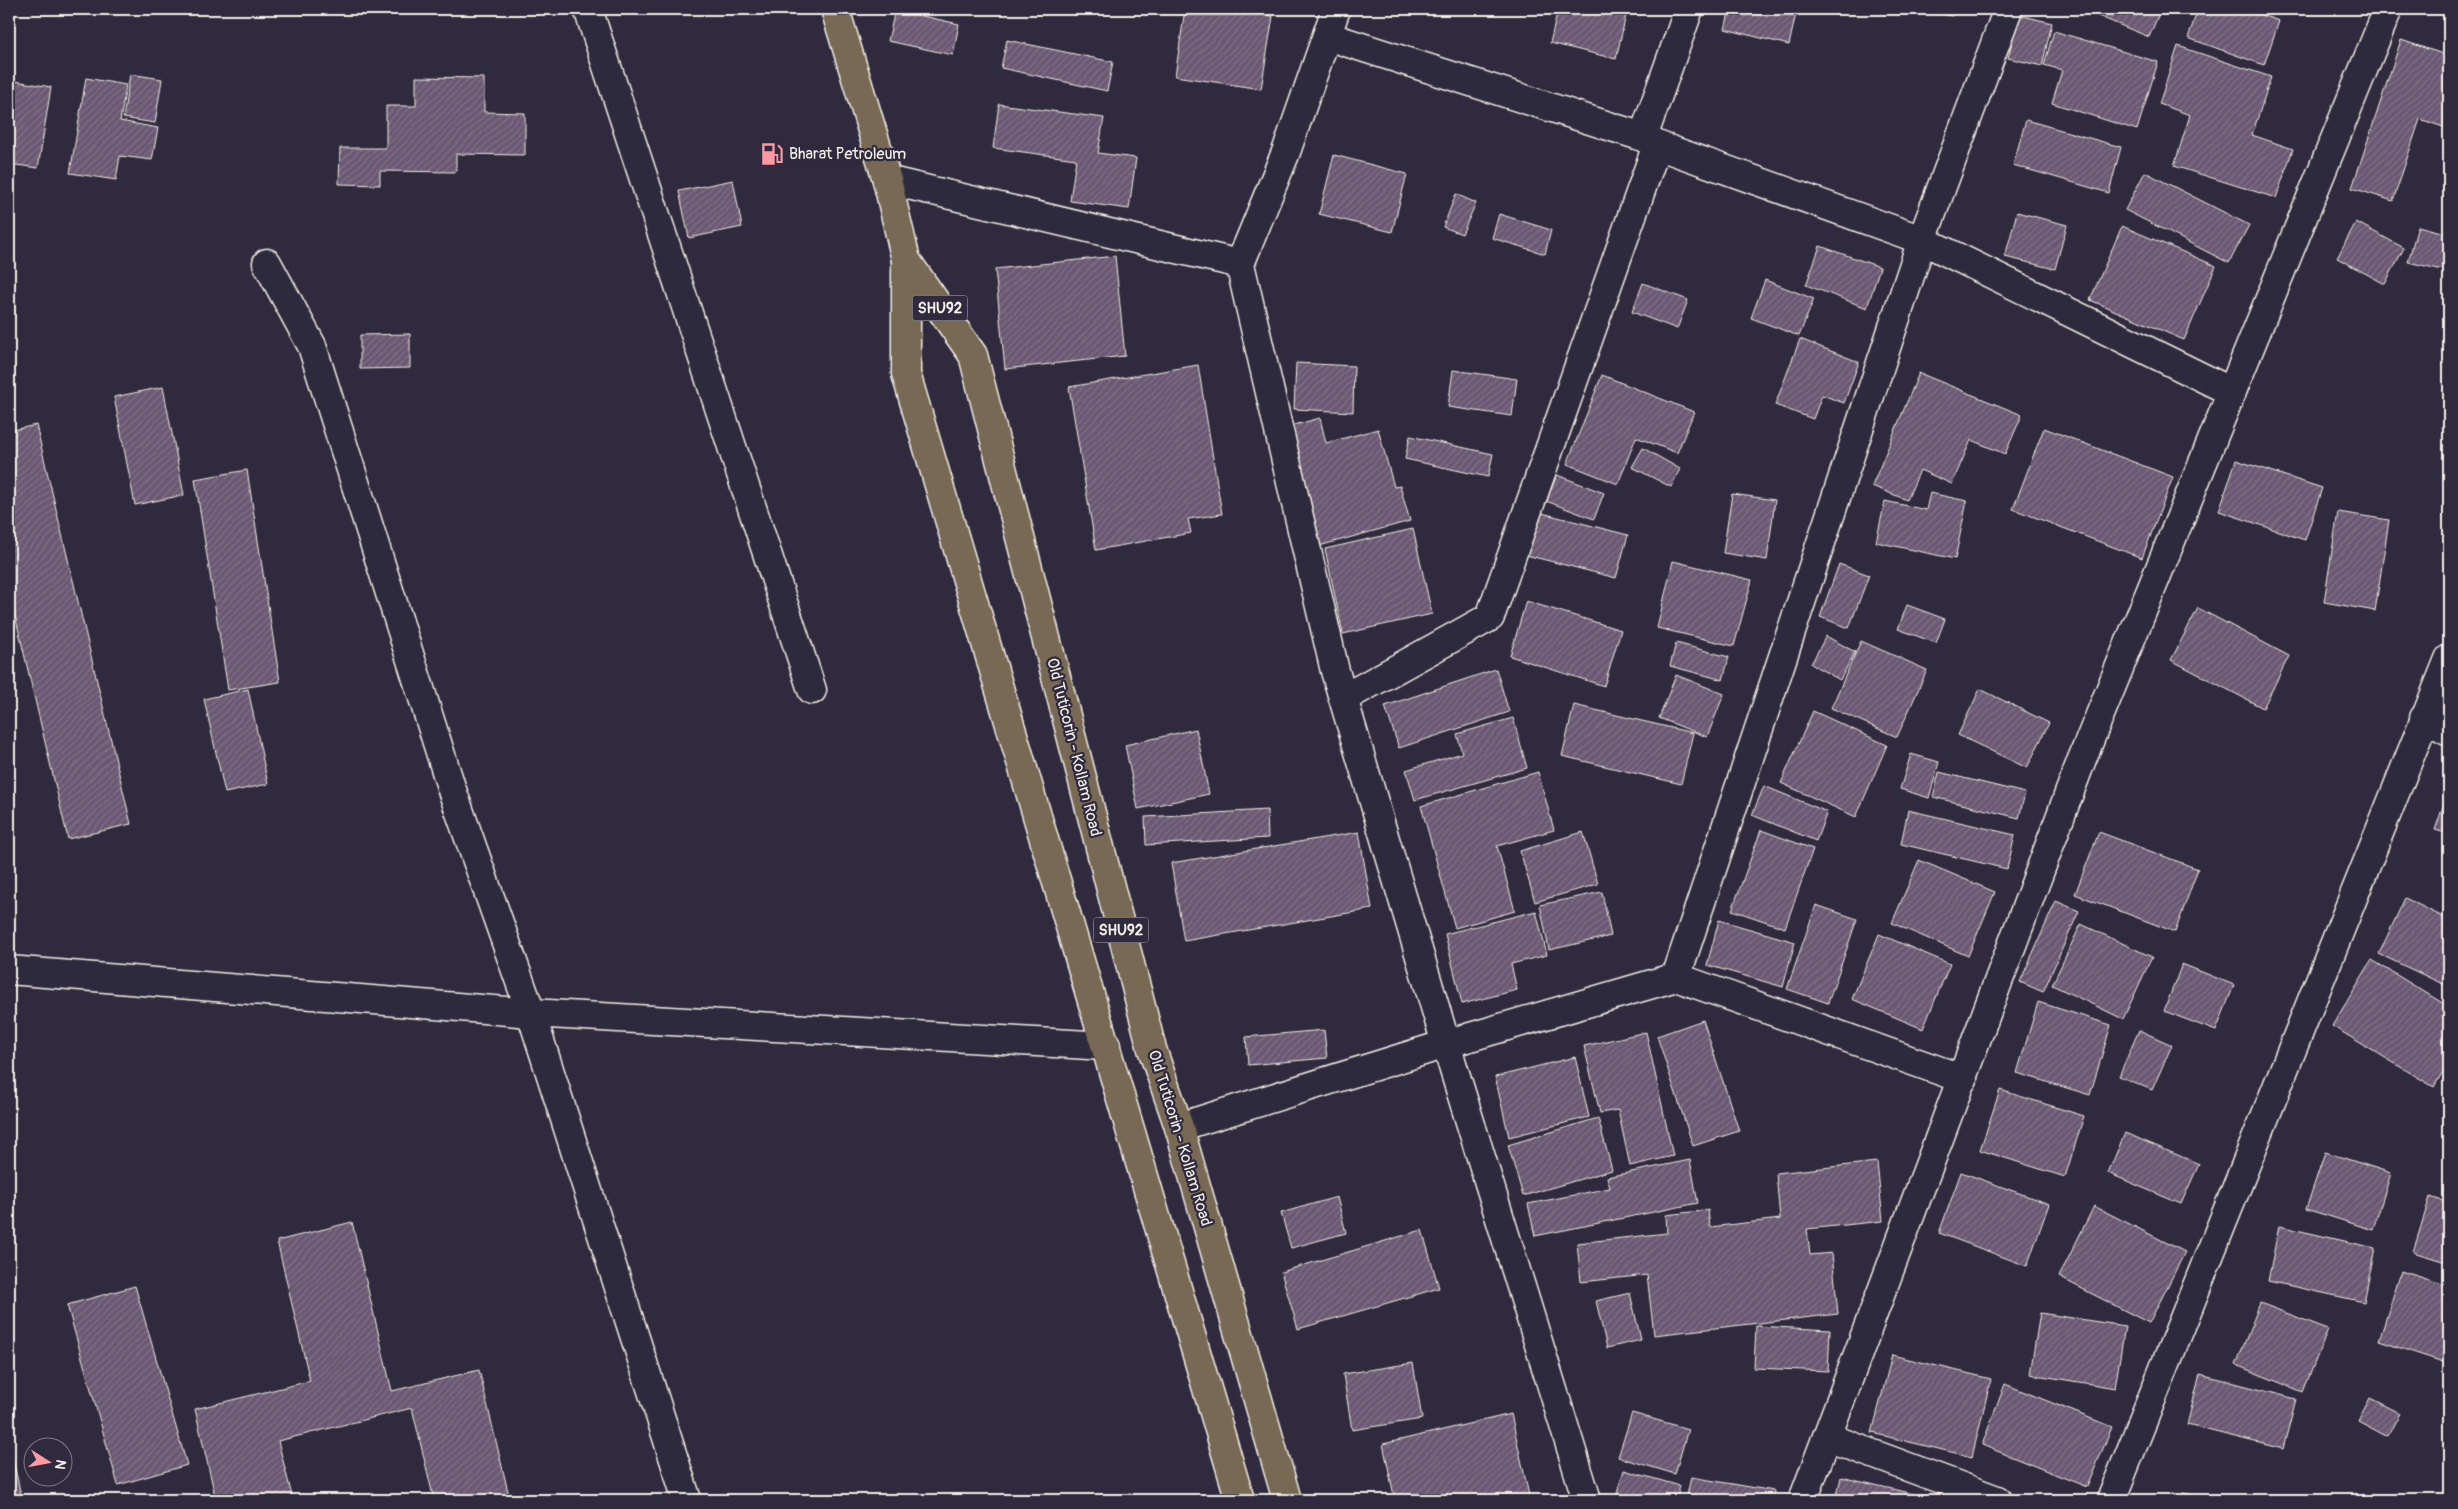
<svg xmlns="http://www.w3.org/2000/svg" width="2458" height="1509" viewBox="0 0 2458 1509" font-family="Pangolin,sans-serif">
<defs>
<pattern id="building-hatch" width="6" height="6" patternUnits="userSpaceOnUse" patternTransform="scale(1.25)"><rect width="6" height="6" fill="#6b5973"/><path d="M-1 1l2-2M0 6l6-6M5 7l2-2" fill="none" stroke="#817187"/></pattern>
</defs>
<rect width="100%" height="100%" fill="#2f2a3d"/>
<filter id="ink" filterUnits="userSpaceOnUse"><feTurbulence type="fractalNoise" baseFrequency=".02" numOctaves="2"/><feDisplacementMap in="SourceGraphic" scale="10" xChannelSelector="R" yChannelSelector="G"/><feConvolveMatrix kernelMatrix="1 2 1 2 8 2 1 2 1" color-interpolation-filters="sRGB"/></filter>
<g filter="url(#ink)">
<!-- building -->
<g fill="url(#building-hatch)" stroke="#f4f1e8">
<polygon points="1185,9 1225,9 1273,16 1261,89 1175,76"/>
<polygon points="1558,9 1599,9 1626,15 1616,59 1550,43"/>
<polygon points="1730,9 1797,9 1789,45 1725,29"/>
<polygon points="1914,9 1954,9 1952,16"/>
<polygon points="2081,9 2161,9 2149,37"/>
<polygon points="2198,9 2244,9 2279,21 2264,65 2188,38"/>
<polygon points="895,10 959,24 953,55 888,41"/>
<polygon points="2019,15 2052,23 2042,66 2008,58"/>
<polygon points="2054,31 2158,62 2137,130 2052,103 2062,70 2044,65"/>
<polygon points="1007,40 1113,62 1107,91 1001,68"/>
<polygon points="2401,40 2449,56 2449,129 2420,119 2393,201 2352,188"/>
<polygon points="2178,46 2271,77 2252,135 2293,149 2276,198 2174,166 2190,115 2159,104"/>
<polygon points="130,74 162,79 155,123 123,118"/>
<polygon points="416,77 484,78 484,112 525,113 525,155 456,154 456,172 380,171 380,185 339,184 340,148 386,148 386,106 416,106"/>
<polygon points="86,78 126,85 120,121 158,128 152,160 120,156 116,180 70,173"/>
<polygon points="9,80 51,87 38,168 9,164"/>
<polygon points="999,104 1104,118 1098,153 1136,158 1129,209 1070,201 1076,159 993,148"/>
<polygon points="2026,120 2121,147 2109,193 2013,165"/>
<polygon points="1334,155 1407,174 1392,232 1319,214"/>
<polygon points="2145,172 2249,225 2229,263 2125,210"/>
<polygon points="733,180 742,227 689,238 679,191"/>
<polygon points="1456,194 1476,203 1462,234 1443,227"/>
<polygon points="2017,212 2067,225 2055,269 2005,257"/>
<polygon points="1499,214 1551,230 1545,254 1492,238"/>
<polygon points="2356,222 2404,248 2385,284 2337,258"/>
<polygon points="2122,226 2216,266 2184,340 2090,300"/>
<polygon points="2418,226 2449,234 2443,270 2408,262"/>
<polygon points="1820,246 1880,267 1867,308 1806,285"/>
<polygon points="1115,256 1125,356 1005,369 995,269"/>
<polygon points="1765,280 1814,299 1799,336 1751,318"/>
<polygon points="1643,283 1688,300 1677,329 1632,312"/>
<polygon points="410,334 410,368 360,369 360,335"/>
<polygon points="1800,339 1859,362 1844,403 1822,395 1813,419 1775,405"/>
<polygon points="1296,363 1354,366 1353,412 1294,409"/>
<polygon points="1198,365 1222,514 1188,519 1191,533 1096,550 1069,387"/>
<polygon points="1453,370 1517,379 1512,416 1448,407"/>
<polygon points="1919,373 2022,415 2005,454 1971,440 1952,484 1920,470 1907,500 1872,486"/>
<polygon points="1602,375 1694,412 1677,453 1636,437 1618,484 1567,464"/>
<polygon points="163,387 184,495 135,505 114,397"/>
<polygon points="1320,418 1326,443 1378,429 1394,487 1400,486 1410,521 1319,546 1287,427"/>
<polygon points="36,425 131,824 68,839 9,590 9,431"/>
<polygon points="2044,428 2173,477 2142,558 2013,509"/>
<polygon points="1410,436 1493,454 1488,477 1405,459"/>
<polygon points="1643,448 1680,469 1671,487 1632,467"/>
<polygon points="2236,460 2322,488 2305,540 2219,511"/>
<polygon points="247,470 280,682 228,690 195,479"/>
<polygon points="1557,475 1604,493 1594,519 1546,501"/>
<polygon points="1930,493 1967,501 1955,559 1876,542 1885,501 1926,510"/>
<polygon points="1732,494 1775,500 1767,560 1723,553"/>
<polygon points="1538,512 1628,535 1616,578 1526,555"/>
<polygon points="2338,512 2389,520 2375,611 2324,602"/>
<polygon points="1413,529 1432,614 1343,634 1325,549"/>
<polygon points="1673,561 1752,580 1734,646 1657,628"/>
<polygon points="1839,564 1869,575 1849,628 1820,617"/>
<polygon points="1526,601 1621,630 1604,686 1510,656"/>
<polygon points="1907,605 1945,619 1936,643 1898,629"/>
<polygon points="2198,608 2289,656 2263,708 2171,660"/>
<polygon points="1826,636 1855,652 1840,680 1811,664"/>
<polygon points="1861,641 1927,670 1897,737 1831,708"/>
<polygon points="1676,643 1729,657 1723,680 1670,666"/>
<polygon points="1496,669 1509,712 1399,748 1385,706"/>
<polygon points="1676,675 1724,694 1707,737 1659,718"/>
<polygon points="248,689 268,784 225,793 204,699"/>
<polygon points="1980,689 2049,723 2027,768 1958,735"/>
<polygon points="1574,705 1693,733 1681,784 1562,756"/>
<polygon points="1813,711 1887,745 1856,817 1781,783"/>
<polygon points="1513,718 1527,768 1415,800 1406,770 1462,753 1457,734"/>
<polygon points="1196,729 1209,794 1138,809 1125,745"/>
<polygon points="1911,754 1939,762 1929,798 1900,789"/>
<polygon points="1538,772 1554,830 1497,846 1515,911 1455,928 1421,806"/>
<polygon points="1939,772 2025,793 2019,818 1933,797"/>
<polygon points="1764,786 1827,812 1816,841 1752,815"/>
<polygon points="2449,789 2449,834 2435,830"/>
<polygon points="1267,810 1268,838 1146,845 1145,817"/>
<polygon points="1908,810 2015,835 2007,869 1901,844"/>
<polygon points="1761,830 1813,849 1785,928 1732,910"/>
<polygon points="1359,832 1372,909 1184,941 1171,863"/>
<polygon points="1583,832 1598,884 1535,902 1520,851"/>
<polygon points="2099,832 2198,869 2175,932 2075,894"/>
<polygon points="1919,860 1995,892 1968,956 1892,923"/>
<polygon points="1602,892 1611,936 1549,950 1540,905"/>
<polygon points="2405,898 2449,920 2449,987 2379,954"/>
<polygon points="2056,901 2079,911 2043,992 2020,982"/>
<polygon points="1816,905 1857,919 1828,1003 1787,989"/>
<polygon points="1536,911 1547,955 1511,964 1517,990 1462,1004 1445,934"/>
<polygon points="1719,920 1795,942 1783,987 1707,965"/>
<polygon points="2081,924 2152,957 2123,1019 2052,985"/>
<polygon points="1879,934 1950,964 1923,1029 1852,999"/>
<polygon points="2372,960 2449,1007 2449,1061 2434,1087 2332,1026"/>
<polygon points="2182,964 2234,985 2216,1031 2164,1011"/>
<polygon points="2038,1002 2111,1025 2090,1095 2017,1073"/>
<polygon points="1703,1020 1739,1131 1693,1146 1657,1036"/>
<polygon points="1324,1030 1327,1058 1248,1065 1246,1037"/>
<polygon points="2139,1030 2172,1045 2152,1090 2119,1076"/>
<polygon points="1646,1032 1673,1156 1630,1166 1618,1110 1600,1113 1584,1046"/>
<polygon points="1575,1057 1589,1117 1509,1137 1495,1077"/>
<polygon points="2000,1090 2084,1116 2065,1177 1980,1150"/>
<polygon points="1598,1118 1612,1170 1523,1196 1508,1145"/>
<polygon points="2125,1133 2199,1164 2181,1204 2108,1173"/>
<polygon points="2325,1152 2391,1173 2373,1230 2306,1209"/>
<polygon points="1690,1160 1698,1203 1535,1236 1528,1204 1610,1188 1607,1177"/>
<polygon points="1877,1162 1883,1221 1807,1229 1810,1255 1832,1253 1838,1314 1654,1335 1647,1275 1581,1282 1577,1243 1667,1233 1666,1215 1708,1210 1710,1227 1780,1219 1776,1173"/>
<polygon points="1961,1172 2049,1204 2027,1266 1939,1233"/>
<polygon points="1337,1197 1346,1233 1291,1248 1281,1213"/>
<polygon points="2430,1197 2449,1203 2449,1263 2413,1252"/>
<polygon points="2094,1206 2185,1252 2149,1323 2059,1277"/>
<polygon points="352,1222 392,1391 479,1370 510,1500 434,1500 412,1408 278,1441 293,1500 216,1500 195,1409 310,1381 277,1241"/>
<polygon points="2279,1226 2375,1248 2364,1302 2268,1281"/>
<polygon points="1422,1230 1439,1288 1298,1329 1281,1272"/>
<polygon points="2401,1271 2449,1286 2449,1364 2379,1341"/>
<polygon points="135,1286 187,1465 118,1485 67,1305"/>
<polygon points="1630,1293 1641,1340 1607,1348 1596,1301"/>
<polygon points="2260,1303 2328,1329 2303,1392 2236,1365"/>
<polygon points="2040,1313 2125,1326 2115,1388 2030,1374"/>
<polygon points="1756,1326 1830,1330 1828,1371 1754,1368"/>
<polygon points="1892,1355 1991,1379 1972,1457 1872,1433"/>
<polygon points="1413,1363 1422,1419 1352,1430 1343,1374"/>
<polygon points="2200,1374 2296,1399 2283,1449 2187,1425"/>
<polygon points="2005,1384 2112,1427 2087,1487 1982,1445"/>
<polygon points="2370,1398 2400,1413 2388,1437 2358,1421"/>
<polygon points="1632,1413 1688,1429 1675,1474 1618,1457"/>
<polygon points="1511,1414 1530,1500 1395,1500 1383,1444"/>
<polygon points="9,1441 22,1500 9,1500"/>
<polygon points="1624,1470 1680,1486 1676,1500 1615,1500"/>
<polygon points="1691,1477 1774,1491 1773,1500 1686,1500"/>
<polygon points="1841,1477 1926,1497 1925,1500 1836,1500"/>
<polygon points="2183,1493 2223,1500 2181,1500"/>
</g>
<g fill="none" stroke-linecap="round" stroke-linejoin="round">
<defs>
<g id="street">
<polyline points="588,9 812,690"/>
<polyline points="1336,9 1286,152 1240,264 1335,671 1446,1044 1587,1500"/>
<polyline points="1327,36 1643,137 1657,145 1922,240 2232,392"/>
<polyline points="1643,137 1689,9"/>
<polyline points="887,180 1240,264"/>
<polyline points="267,263 312,346 452,790 531,1013 687,1500"/>
<polyline points="1344,698 1490,617 1657,145"/>
<polyline points="2424,718 2449,731"/>
<polyline points="9,970 531,1013 1106,1046"/>
<polyline points="1676,977 1922,240 2008,9"/>
<polyline points="1179,1127 1446,1044 1676,977 1963,1079"/>
<polyline points="1827,1437 1997,1500"/>
<polyline points="1803,1500 2082,759 2388,9"/>
<polyline points="2111,1500 2449,659"/>
</g>
<g id="primary">
<polyline points="835,9 887,180 906,260 973,355 1152,1049 1179,1127 1287,1500"/>
<polyline points="906,260 906,374 1240,1500"/>
</g>
</defs>
<!-- street casing -->
<use href="#street" stroke="#f4f1e8" stroke-width="31"/>
<!-- primary casing -->
<use href="#primary" stroke="#f4f1e8" stroke-width="31"/>
<!-- street -->
<use href="#street" stroke="#2f2a3d" stroke-width="28"/>
<!-- primary -->
<use href="#primary" stroke="#786954" stroke-width="28"/>
</g>
</g>
<!-- icons -->
<defs>
<symbol id="fuel-bare" viewBox="-9 -9 18 18"><path d="M-5.5-6h7V0h2V4h1.3V-2.5L3-4.5l.8-.8L6-3V5H2.5V1h-1V6h-7ZM-4.2-4.7v3.2H.2V-4.7Z" fill="#ff9aa2" stroke="#2f2a3d" stroke-width="2.5" paint-order="stroke"/></symbol>
</defs>
<g fill-rule="evenodd">
<use href="#fuel-bare" x="756" y="138" width="32" height="32"/>
</g>
<g text-anchor="middle" dominant-baseline="central" stroke-width="4.5" stroke-linejoin="round" paint-order="stroke">
<!-- shield labels -->
<g fill="#2f2a3d" stroke="#b9b5b5" stroke-width="1">
<rect x="912.5" y="295.5" width="55" height="25" rx="4"/>
<rect x="1093.5" y="917.5" width="55" height="25" rx="4"/>
</g>
<g font-size="15" font-weight="bold" fill="#f4f1e8">
<text x="940" y="308">SHU92</text>
<text x="1121" y="930">SHU92</text>
</g>
<!-- poi labels -->
<g font-size="16" fill="#f4f1e8" stroke="#2f2a3d" text-anchor="start">
<text x="789" y="154">Bharat Petroleum</text>
</g>
<!-- street labels -->
<g font-size="16" fill="#f4f1e8" stroke="#2f2a3d">
<text transform="translate(1074 747) rotate(76)">Old Tuticorin - Kollam Road</text>
<text transform="translate(1180 1138) rotate(73)">Old Tuticorin - Kollam Road</text>
</g>
</g>
<!-- margin -->
<rect width="2458" height="1509" fill="none" stroke="#2f2a3d" stroke-width="30"/>
<rect x="15" y="15" width="2428" height="1479" fill="none" stroke="#f4f1e8" stroke-width="2" filter="url(#ink)"/>
<!-- north arrow -->
<g transform="translate(48 1462) rotate(101)"><circle r="24" fill="#2f2a3d" stroke="#7e7a81"/>
<path d="M0-4L9 19L0 12L-9 19Z" fill="#ff9aa2"/>
<text y="-8" font-size="14" font-weight="bold" text-anchor="middle" fill="#f4f1e8">N</text>
</g>
</svg>
